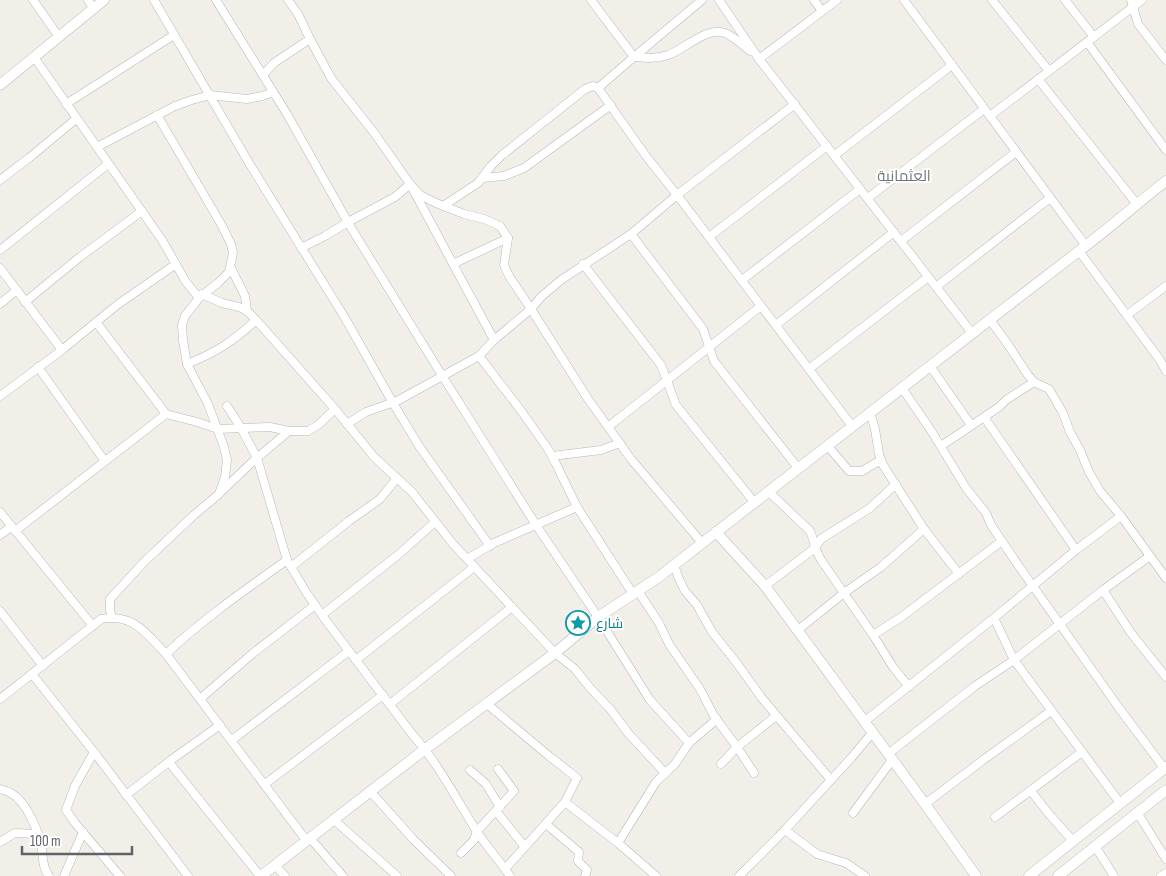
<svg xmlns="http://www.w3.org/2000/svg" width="1166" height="876" viewBox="0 0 1166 876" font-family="'Sofia Sans Condensed',Cairo,sans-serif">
<rect width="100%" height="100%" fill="#f1efe8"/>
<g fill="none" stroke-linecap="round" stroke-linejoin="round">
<defs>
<g id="street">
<polyline points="33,0 59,37"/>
<polyline points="88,0 94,9"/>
<polyline points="154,0 249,163 345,318 393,403 419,446 490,546"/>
<polyline points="216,0 287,114 350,226 443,377 536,525 598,617 650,700 689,743"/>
<polyline points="288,0 298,14 310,39 331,78 375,134 410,184 494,340"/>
<path d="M 591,0 L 634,57 C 646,58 657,59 668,55 C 685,49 707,26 725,33 C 733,36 744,46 750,51"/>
<polyline points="719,0 759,59 972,333"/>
<polyline points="814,0 822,11"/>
<polyline points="904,0 1086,246"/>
<polyline points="992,0 1049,71"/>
<polyline points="1065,0 1094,37"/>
<polyline points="1131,0 1138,24 1166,60"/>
<polyline points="1087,42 1166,150"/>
<polyline points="34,57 162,240 186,282 199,298"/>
<polyline points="759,59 837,0"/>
<polyline points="263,75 274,63 310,39"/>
<polyline points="1038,79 1136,203"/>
<polyline points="598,88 634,57 702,0"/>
<polyline points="66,104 174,35"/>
<polyline points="157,115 221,224 231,244 233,253 229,272 218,283 199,298 185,316 182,325 183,340 187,364 208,404 224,447 227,460 225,477 219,494"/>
<polyline points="990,116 1142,0"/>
<polyline points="97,147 175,106 192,100 210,95 247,99 262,96 273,92"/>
<polyline points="835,155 952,65"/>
<polyline points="482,178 504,176 524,168 611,105"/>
<polyline points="0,180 29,158 76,119"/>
<polyline points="410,184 420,195 436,203 464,214 484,219 500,226 508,238 504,265 509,276 531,309 588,399 631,459 702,543"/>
<polyline points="868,198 984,109"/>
<polyline points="443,206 478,183 491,166 501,156 585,89 593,86 598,88 646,156 677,195 852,426"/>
<polyline points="631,234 703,329 714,361 798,468"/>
<polyline points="709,237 827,146"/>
<polyline points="901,241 1016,152"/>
<polyline points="301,248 325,236 348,222 395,197 410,184"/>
<polyline points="0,250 108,164"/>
<polyline points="1079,251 1160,360 1166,371"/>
<polyline points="453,264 508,238"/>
<polyline points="583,264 661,365 676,405 754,502"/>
<polyline points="0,268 62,350"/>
<polyline points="231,268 245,296 247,311"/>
<polyline points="742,280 860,189"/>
<polyline points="936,287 1050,198"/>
<polyline points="202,294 222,303 239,307 247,311 256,320 335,409 374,457 412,492 453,544 555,653 575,669 591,689 611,710 628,733 665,773"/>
<polyline points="25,302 80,257 142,211"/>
<polyline points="0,304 17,290"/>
<polyline points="1127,315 1166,286"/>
<polyline points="990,320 1007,343 1028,375 1034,382 1049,389 1063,413 1070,432 1080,450 1089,472 1100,491 1121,516 1166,578"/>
<polyline points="776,325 894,232"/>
<polyline points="479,356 522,412 548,449 556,464 577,507 633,594"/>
<path d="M 187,364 C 215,353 234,341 256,320"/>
<polyline points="930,366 971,425"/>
<polyline points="38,367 104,460"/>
<polyline points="809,369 928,277"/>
<polyline points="902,388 932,432 966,488 986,513 991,525 1018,565 1119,708 1164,768"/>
<polyline points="0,396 62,350 117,305 176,264"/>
<path d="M 227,406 L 241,428 L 257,458 L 287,560 L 306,592 L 324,618 L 412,734 C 438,763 455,797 476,830 C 486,846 499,860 510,876"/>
<polyline points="870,412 875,429 879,454 883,465 924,529 959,574"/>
<polyline points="166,414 197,422 218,429 270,427 289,431 308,431 318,425 335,409"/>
<polyline points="984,417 1076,550"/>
<polyline points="347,424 366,412 397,401 479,356 494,340 531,309 541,297 561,280 631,234 677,195 795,104"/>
<polyline points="608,427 761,306"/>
<polyline points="827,445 849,471 862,471 881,460"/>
<polyline points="941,446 999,407 1006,400 1034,382"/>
<polyline points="552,456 601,450 620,443"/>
<polyline points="768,491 810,531 813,539 815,548 821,560 873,635 893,667 909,687"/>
<polyline points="0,512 93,626"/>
<polyline points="15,531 166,414 96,322"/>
<polyline points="0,535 11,527"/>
<polyline points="467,559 494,543 577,507"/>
<polyline points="674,565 679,579 685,591 697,605 712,632 736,662 761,697 831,780"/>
<polyline points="291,567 349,521 380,499 397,478"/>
<polyline points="765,586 815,548 821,539 870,508 896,484"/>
<polyline points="1103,590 1131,633 1166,677"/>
<polyline points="638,591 659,623 669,644 700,689 714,716 737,747 754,773"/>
<polyline points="0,611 43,666"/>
<polyline points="322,615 398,555 435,522"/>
<polyline points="112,617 110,610 110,599 145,561 194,515 219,494 251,463 289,431"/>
<polyline points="994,618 1014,660 1120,803"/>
<polyline points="798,630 844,593 881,567 924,529"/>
<polyline points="873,635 900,618 1002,541"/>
<path d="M 166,654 C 203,619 245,590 287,560"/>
<polyline points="356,660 474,567"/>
<polyline points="32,674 94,752 188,876"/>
<path d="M 0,699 L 101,619 C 133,613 146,633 166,654 L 306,840"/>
<polyline points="200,699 252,654 315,605"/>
<polyline points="390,704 512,607"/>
<polyline points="487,704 549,756 577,778 565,802"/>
<polyline points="865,721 994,618 1076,550 1121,516"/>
<polyline points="232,740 349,651"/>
<polyline points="94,752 75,786 66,810 75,823 120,876"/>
<polyline points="888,754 975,686 1014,660 1103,590 1150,556"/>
<polyline points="169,762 260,876"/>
<polyline points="721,764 737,747 776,716"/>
<polyline points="470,770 486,784 500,807"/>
<polyline points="265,784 383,695"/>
<path d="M 0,789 C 3,790 8,791 11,793 C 27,802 39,832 42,850 C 43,859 43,869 49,876"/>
<polyline points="370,791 413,839 451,876"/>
<polyline points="1031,791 1049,814 1073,841"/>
<polyline points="126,795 171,760 220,725"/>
<polyline points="925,804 983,760 1051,711"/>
<polyline points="496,811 525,847"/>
<polyline points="1137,812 1166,859"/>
<polyline points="853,813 892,760"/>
<polyline points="995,817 1082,752"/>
<polyline points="333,819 397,876"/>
<polyline points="546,824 579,852 578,861 587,870 585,876"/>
<polyline points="785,830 817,854 846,863 865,876"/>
<polyline points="310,838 343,876"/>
<polyline points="0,842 15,833 37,834"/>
<polyline points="618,843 656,782 675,764 689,743 717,719"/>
<polyline points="1095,846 1114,876"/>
<polyline points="461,853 474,840 477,831 514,791 498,769"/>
<polyline points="275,865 285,876"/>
<polyline points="505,869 565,802 618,843 656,876"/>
<polyline points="64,876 83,832"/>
<polyline points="739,876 785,830 852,757 872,733"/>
<polyline points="1161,876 1166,873"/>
</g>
<g id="secondary">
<polyline points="0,85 104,0"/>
<polyline points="716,532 765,586 925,804 976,876"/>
<path d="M 261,876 L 420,753 L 555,653 L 598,617 L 659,577 L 674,565 C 808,461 941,357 1075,254 C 1106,231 1135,205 1166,181"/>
<polyline points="1029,876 1166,767"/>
<polyline points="1058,876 1166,790"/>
</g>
</defs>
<!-- street casing -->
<use href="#street" stroke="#b5b8bc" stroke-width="9"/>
<!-- secondary casing -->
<use href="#secondary" stroke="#b6babf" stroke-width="11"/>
<!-- street -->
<use href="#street" stroke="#fff" stroke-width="8"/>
<!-- secondary -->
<use href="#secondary" stroke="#fff" stroke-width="10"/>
</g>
<!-- icons -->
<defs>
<symbol id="sight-ring" viewBox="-11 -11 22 22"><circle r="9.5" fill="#fff" stroke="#0f9aa8" stroke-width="1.5"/><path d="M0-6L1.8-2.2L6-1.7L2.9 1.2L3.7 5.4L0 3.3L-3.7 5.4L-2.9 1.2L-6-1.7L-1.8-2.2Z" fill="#0f9aa8"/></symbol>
</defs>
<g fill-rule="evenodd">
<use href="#sight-ring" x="564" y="609" width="28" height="28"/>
</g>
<g text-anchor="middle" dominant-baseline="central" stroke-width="4" stroke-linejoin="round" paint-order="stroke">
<!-- culture labels -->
<g font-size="14" fill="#0d838f" stroke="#fff" text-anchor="start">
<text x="596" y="623">شارع</text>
</g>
<!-- neighbourhood labels -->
<g font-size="15" fill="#70757a" stroke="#fff">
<text x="904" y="176">العثمانية</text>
</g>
</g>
<!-- scale -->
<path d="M22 846v8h110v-8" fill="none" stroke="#5f6368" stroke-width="2.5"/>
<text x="30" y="846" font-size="15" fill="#5f6368" stroke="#ffffff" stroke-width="4" paint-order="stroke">100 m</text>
</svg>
